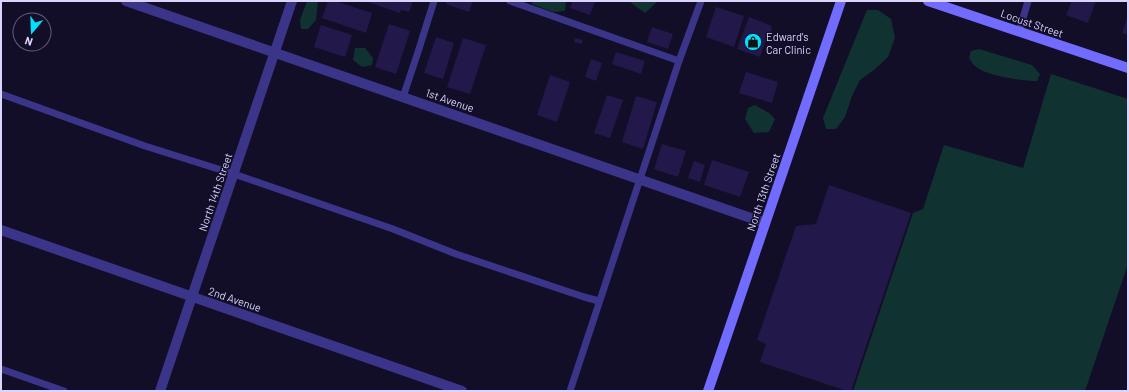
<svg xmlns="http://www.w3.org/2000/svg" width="1129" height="392" viewBox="0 0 1129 392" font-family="Barlow,sans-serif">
<rect width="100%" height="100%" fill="#130e27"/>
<!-- green -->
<g fill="#103231">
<polygon points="307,1 318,1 316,20 308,29 301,29 300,20"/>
<polygon points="533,1 566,1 565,11 553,12 532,4"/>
<polygon points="632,1 658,1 645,13 631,3"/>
<polygon points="867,10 878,10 891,19 895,38 888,57 875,69 860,80 852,96 845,117 836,129 826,129 823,118"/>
<polygon points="355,48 365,48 373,58 372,65 362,67 353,60"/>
<path d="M 979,49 L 1032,65 L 1040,74 L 1037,81 C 1022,81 986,76 975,66 C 972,64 971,60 969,58 L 971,51 Z"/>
<polygon points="1051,74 1128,99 1128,264 1085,391 853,391 913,213 923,209 944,145 1023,168"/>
<polygon points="755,105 769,113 775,119 769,132 754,133 745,119 748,108"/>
</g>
<!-- building -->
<g fill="#23184a">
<polygon points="328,1 335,1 372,13 366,33 322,18"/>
<polygon points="365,1 413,1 409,12 401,10 400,13"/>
<polygon points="447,1 473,1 469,12 446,4"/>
<polygon points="573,1 595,1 590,15 570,8"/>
<polygon points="1072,1 1096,1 1088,23 1066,15"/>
<polygon points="716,7 744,16 734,47 706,37"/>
<polygon points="1128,16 1128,35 1122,33"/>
<polygon points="749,17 772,26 770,29 772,29 770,34 768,34 760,57 737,49"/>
<polygon points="389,24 410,31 396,74 375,67"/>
<polygon points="321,25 352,35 345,57 314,47"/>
<polygon points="652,27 673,34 668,49 647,42"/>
<polygon points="436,37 454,43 443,79 424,73"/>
<polygon points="463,38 486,45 470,94 447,87"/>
<polygon points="575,38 583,40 581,44 574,42"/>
<polygon points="616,52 645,61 641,74 612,64"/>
<polygon points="591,59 602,63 596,81 585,77"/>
<polygon points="746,72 778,82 772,103 739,93"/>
<polygon points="550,75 570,82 557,122 537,115"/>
<polygon points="607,95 623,100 610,138 594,133"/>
<polygon points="636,96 657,102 643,149 622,142"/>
<polygon points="662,144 686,151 678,177 654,169"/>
<polygon points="712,160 749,172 740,197 704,185"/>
<polygon points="694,161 705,165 700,182 688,178"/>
<polygon points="829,185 911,213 851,391 847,391 760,362 766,344 757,340 796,226 816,224"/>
</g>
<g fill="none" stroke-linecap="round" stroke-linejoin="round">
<!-- lane -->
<g stroke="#3b358a" stroke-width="7">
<polyline points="510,1 679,61"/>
<polyline points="1019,32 1028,1"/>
<polyline points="1,94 145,146 234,174 393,229 456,254 584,297 599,301"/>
<polyline points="403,97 418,52 434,1"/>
<polyline points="1,369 64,391"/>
<polyline points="570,391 679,61 701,1"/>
</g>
<!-- street -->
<g stroke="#3b358a" stroke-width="10">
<polyline points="126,1 765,223"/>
<polyline points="1,230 462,391"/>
<polyline points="160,391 292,1"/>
</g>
<!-- secondary -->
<g stroke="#726bff" stroke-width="10">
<polyline points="928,1 1128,68"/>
<polyline points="708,391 841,1"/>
</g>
</g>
<!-- icons -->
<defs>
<symbol id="shop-disc" viewBox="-11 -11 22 22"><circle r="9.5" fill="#00e0ff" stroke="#130e27"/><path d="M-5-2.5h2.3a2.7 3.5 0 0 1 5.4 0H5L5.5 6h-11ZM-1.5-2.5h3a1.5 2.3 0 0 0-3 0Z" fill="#111"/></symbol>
</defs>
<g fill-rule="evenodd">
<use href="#shop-disc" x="743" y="32" width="20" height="20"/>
</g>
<g text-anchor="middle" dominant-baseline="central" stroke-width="3" stroke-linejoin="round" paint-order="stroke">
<!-- street labels -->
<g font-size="11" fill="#dad4ff" stroke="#130e27">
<text transform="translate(1032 23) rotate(19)">Locust Street</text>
<text transform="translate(450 100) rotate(19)">1st Avenue</text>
<text transform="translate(215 192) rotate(-71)">North 14th Street</text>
<text transform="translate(763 192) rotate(-71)">North 13th Street</text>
<text transform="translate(235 299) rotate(19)">2nd Avenue</text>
</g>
<!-- poi labels -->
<g font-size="11" fill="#dad4ff" stroke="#130e27" text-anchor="start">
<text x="766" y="36">Edward's<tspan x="766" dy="13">Car Clinic</tspan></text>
</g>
</g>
<!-- border -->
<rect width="1129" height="392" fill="none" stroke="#dad4ff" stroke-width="4"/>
<!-- north arrow -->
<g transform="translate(32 32) rotate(199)"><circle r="19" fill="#130e27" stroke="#635d7d"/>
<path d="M0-3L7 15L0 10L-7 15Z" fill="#00e0ff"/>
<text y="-6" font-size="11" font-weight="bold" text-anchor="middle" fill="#dad4ff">N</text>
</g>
</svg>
